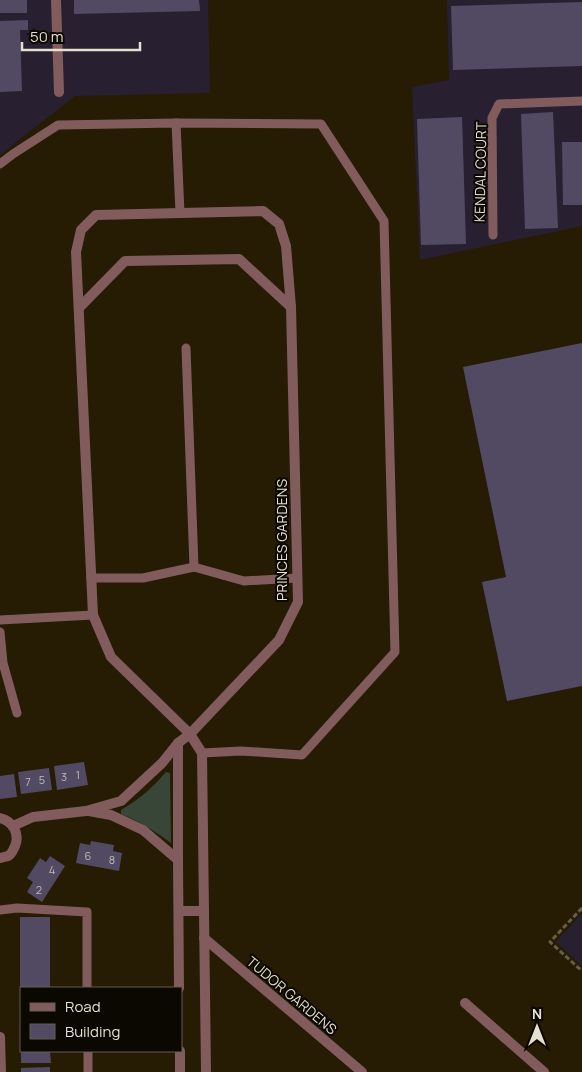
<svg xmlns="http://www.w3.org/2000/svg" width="582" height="1072" viewBox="0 0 582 1072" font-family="Manrope,sans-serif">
<rect width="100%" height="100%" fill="#261b03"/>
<!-- industrial -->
<g fill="#282030">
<polygon points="0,0 208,0 210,93 75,96 0,155"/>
<polygon points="447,0 582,0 582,226 420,260 412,87 449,80"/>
<polygon points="582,913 582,966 556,942"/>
</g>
<!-- green -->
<path fill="#384637" d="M 166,772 L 170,773 L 171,843 C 155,831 139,821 121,814 L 121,810 C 140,799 152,788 166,772 Z"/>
<!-- building -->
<g fill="#524a63">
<rect x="0" y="0" width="27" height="13"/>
<polygon points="74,0 199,0 200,11 74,14"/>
<polygon points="582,2 582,66 453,70 451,6"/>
<polygon points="28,20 28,30 20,30 22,91 0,92 0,21"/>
<polygon points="553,112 558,228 525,229 521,114"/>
<polygon points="462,117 466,244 421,245 417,119"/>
<polygon points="562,142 582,142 582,205 563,205"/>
<polygon points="582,343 582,686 507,701 482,582 506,577 463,367"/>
<polygon points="84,762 88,785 57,790 54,766"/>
<polygon points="49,768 52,790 21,794 18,772"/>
<polygon points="14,774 17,797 0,799 0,776"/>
<polygon points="91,841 114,845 113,851 122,853 119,871 76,863 80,843 90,845"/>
<polygon points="50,856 65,866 42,902 27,892 33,882 27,878 40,858 46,862"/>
<rect x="20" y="917" width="30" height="71"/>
<polygon points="21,1051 50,1051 51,1063 21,1063"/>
<polygon points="50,1067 50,1072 21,1072 21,1068"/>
</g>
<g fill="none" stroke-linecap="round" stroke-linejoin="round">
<!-- path -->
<polyline stroke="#675e49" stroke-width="3" stroke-dasharray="5 2.5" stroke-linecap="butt" points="582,908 550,942 582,971"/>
<!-- service -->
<g stroke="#825c5d" stroke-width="9">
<polyline points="176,123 180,213"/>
<polyline points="0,164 13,154 58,125 176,123 321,124 384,221 395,652 302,755 241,751 202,753"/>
<polyline points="493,235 492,118 499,104 582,101"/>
<polyline points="194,567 244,581 297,578"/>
<polyline points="91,578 143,578 194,567 186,348"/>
<polyline points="0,620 93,615"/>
<polyline points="0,632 3,663 17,713"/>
<polyline points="0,910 17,908 87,912 87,988"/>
<polyline points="88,1051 88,1072"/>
</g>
<!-- pedestrian -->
<g stroke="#825c5d" stroke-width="10">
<polyline points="79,308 125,261 239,259 291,307"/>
<polyline points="465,1003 505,1038"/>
</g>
<!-- minor -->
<g stroke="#825c5d" stroke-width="10">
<polyline points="56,0 59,92"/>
<polyline points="178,743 178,860 179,988"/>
<polyline points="89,811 111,815 143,830 178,860"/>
<path d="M 0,818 C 13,821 20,834 15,846 C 13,850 12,854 8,856 C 7,856 1,858 0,858"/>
<polyline points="13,826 33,817 86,811 121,801 162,763 178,743 190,734 279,640 298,602 291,307 286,246 279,224 263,211 96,215 81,230 76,252 93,615 111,657 190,734 202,753 206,1072"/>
<polyline points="179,911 204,911"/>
<polyline points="204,938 362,1072"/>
<polyline points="0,1037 1,1072"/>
<polyline points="505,1038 544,1072"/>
<polyline points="180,1051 180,1072"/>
</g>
</g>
<g text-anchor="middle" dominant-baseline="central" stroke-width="4" stroke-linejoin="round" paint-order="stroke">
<!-- number labels -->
<g font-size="11" fill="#c1bab6">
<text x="78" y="774">1</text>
<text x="64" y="776">3</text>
<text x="42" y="779">5</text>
<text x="28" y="781">7</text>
<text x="88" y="855">6</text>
<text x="112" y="859">8</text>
<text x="52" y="869">4</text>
<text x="39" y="889">2</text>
</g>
<!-- street labels -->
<g font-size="14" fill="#e6e0d1" stroke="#0b0701">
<text transform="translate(480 172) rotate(-89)">KENDAL COURT</text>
<text transform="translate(281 540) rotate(-90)">PRINCES GARDENS</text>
<text transform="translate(292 995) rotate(40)">TUDOR GARDENS</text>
</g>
</g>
<!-- legend -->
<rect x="20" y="987" width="162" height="65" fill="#0b0701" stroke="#635e54"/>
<rect x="30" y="1003" width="25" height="8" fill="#825c5d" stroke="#635e54"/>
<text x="65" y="1012" font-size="15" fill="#e6e0d1">Road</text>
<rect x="30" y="1024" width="25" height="15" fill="#524a63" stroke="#635e54"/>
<text x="65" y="1037" font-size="15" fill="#e6e0d1">Building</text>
<!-- north arrow -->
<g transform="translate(537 1027)" stroke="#0b0701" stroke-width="4" paint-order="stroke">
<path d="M0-4L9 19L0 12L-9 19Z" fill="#e6e0d1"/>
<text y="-8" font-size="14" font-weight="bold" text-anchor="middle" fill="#e6e0d1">N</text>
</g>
<!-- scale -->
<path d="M22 42v8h118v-8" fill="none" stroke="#e6e0d1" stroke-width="2.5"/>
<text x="30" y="42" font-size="15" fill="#e6e0d1" stroke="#0b0701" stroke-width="4" paint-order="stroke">50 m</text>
</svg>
